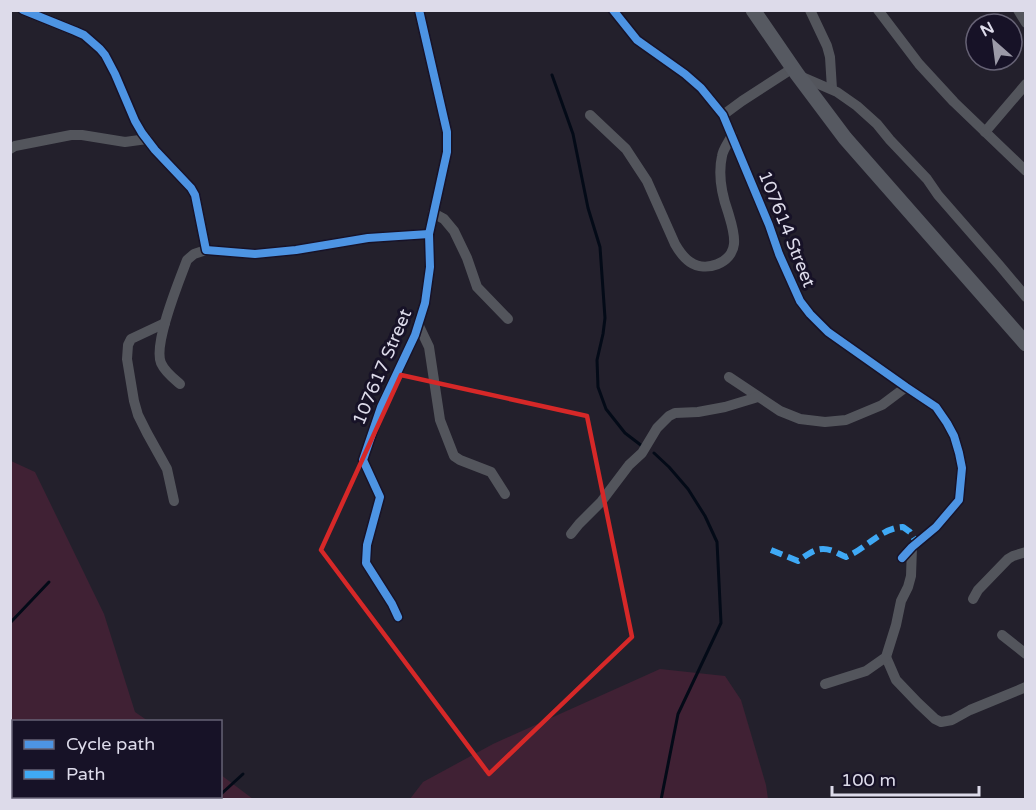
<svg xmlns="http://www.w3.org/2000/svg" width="1036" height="810" viewBox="0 0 1036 810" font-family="'Varela Round',sans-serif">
<rect width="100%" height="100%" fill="#23202c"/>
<!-- green -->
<g fill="#402134">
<polygon points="11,461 35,472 104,614 135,712 148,721 14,722 14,796 220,796 221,775 253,799 11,799"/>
<polygon points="660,669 725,676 741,700 766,785 768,799 410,799 423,782 493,744"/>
</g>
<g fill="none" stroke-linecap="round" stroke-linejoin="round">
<!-- stream -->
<g stroke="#030a17" stroke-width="3">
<polyline points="552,75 573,134 588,208 600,247 605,318 603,334 597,360 598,387 606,409 625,433 642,446"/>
<polyline points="654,453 669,467 688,489 705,516 717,542 721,623 678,714 661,800"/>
<polyline points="10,623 49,582"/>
<polyline points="220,795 243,774"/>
<polyline points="215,800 218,796"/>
</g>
<!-- street -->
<g stroke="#53555c" stroke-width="10">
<polyline points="23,10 75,31 84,35 100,49 105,55 115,74 135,121 142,133 155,150 191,188 195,195 206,250 255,254 296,250 368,238 429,234"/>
<polyline points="613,10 637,40 685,74 701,88 723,115 769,225 779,254 800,301 810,314 828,332 906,387 936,407 947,423 954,436 959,453 962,468 959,500 936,527 912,547 902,558"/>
<polyline points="810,10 827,46 830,57 832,89"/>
<polyline points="878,10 919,64 954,102 1026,171"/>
<polyline points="1018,10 1026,23"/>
<polyline points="800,76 837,92 857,106 877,124 890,140 927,179 938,195 1000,266 1026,297"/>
<path d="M 590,115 L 626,149 L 647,181 L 675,244 C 679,251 684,258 690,262 C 706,273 732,263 734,244 C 735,233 731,222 728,212 C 722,195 718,174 722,156 C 723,149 729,142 732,135"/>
<polyline points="723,115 742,101 793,68"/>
<polyline points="985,132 1026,84"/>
<polyline points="10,149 15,146 71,135 82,135 125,142 147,139"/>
<polyline points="433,213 444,219 454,231 467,258 477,287 508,319"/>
<polyline points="165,323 131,339 128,345 127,359 134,401 138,415 147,433 167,469 174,501"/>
<polyline points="418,324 429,347 440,420 454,456 460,460 491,472 505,494"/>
<polyline points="729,377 780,411 800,419 825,422 846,420 882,405 906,387"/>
<path d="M 180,384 C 173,378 165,372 161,363 C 153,344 179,281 187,260 L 194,254 L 206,250"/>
<polyline points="571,534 579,524 601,502 629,465 642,453 657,428 669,416 675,413 698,412 725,407 758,397"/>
<polyline points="973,599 978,590 1008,559 1013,556 1026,552"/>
<polyline points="398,617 392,604 366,563 367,545 380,497 363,460 381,407 415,335 425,303 430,267 429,234 447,152 447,132 419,10"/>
<polyline points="1002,635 1026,654"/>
<polyline points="886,657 896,680 918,703 935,719 941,722 952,720 970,710 1026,687"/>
<polyline points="825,684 866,671 886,657 896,625 901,601 908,587 911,576 912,547"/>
</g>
<!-- secondary -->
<polyline stroke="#565961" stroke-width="15" points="753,10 797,74 845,138 1026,344"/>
<!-- quiet -->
<path stroke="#3fa9f5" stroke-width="6" stroke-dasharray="12 6" stroke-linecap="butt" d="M 771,550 L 798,561 C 810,553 818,545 833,551 C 838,553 841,555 846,557 C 867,548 881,528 903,527 L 910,532 L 917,543"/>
<defs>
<g id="cycleway">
<polyline points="23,10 75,31 84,35 100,49 105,55 115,74 135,121 142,133 155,150 191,188 195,195 206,250 255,254 296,250 368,238 429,234"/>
<polyline points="613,10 637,40 685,74 701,88 723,115 769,225 779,254 800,301 810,314 828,332 906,387 936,407 947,423 954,436 959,453 962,468 959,500 936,527 912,547 902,558"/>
<polyline points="398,617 392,604 366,563 367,545 380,497 363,460 381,407 415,335 425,303 430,267 429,234 447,152 447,132 419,10"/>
</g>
</defs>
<!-- cycleway casing -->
<use href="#cycleway" stroke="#171227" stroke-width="11"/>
<!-- cycleway -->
<use href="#cycleway" stroke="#4d94e3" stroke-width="8"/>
</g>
<!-- marked area -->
<path fill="none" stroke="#d62828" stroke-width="4.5" stroke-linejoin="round" d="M 401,375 L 587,416 L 632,637 L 489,774 L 321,550 Z"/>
<g text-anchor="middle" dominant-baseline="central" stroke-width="6" stroke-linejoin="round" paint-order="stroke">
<!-- street labels -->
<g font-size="18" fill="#dddbea" stroke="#171227">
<text transform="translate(787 229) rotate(68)">107614 Street</text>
<text transform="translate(382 367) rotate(-67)">107617 Street</text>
</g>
</g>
<!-- border -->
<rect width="1036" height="810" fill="none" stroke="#dddbea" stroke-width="24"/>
<!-- legend -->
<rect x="12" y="720" width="210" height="78" fill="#171227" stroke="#666275" stroke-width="1.5"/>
<rect x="24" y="740" width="30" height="9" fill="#4d94e3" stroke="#666275" stroke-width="1.5"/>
<text x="66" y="750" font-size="18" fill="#dddbea">Cycle path</text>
<rect x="24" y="770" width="30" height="9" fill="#3fa9f5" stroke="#666275" stroke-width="1.5"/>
<text x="66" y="780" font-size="18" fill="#dddbea">Path</text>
<!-- north arrow -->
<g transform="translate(994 42) rotate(332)"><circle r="28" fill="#171227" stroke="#666275" stroke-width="1.5"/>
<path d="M0-4.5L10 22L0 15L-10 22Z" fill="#9c9aa8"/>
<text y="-9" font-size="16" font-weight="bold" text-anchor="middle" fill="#dddbea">N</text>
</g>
<!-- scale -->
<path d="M832 786v9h147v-9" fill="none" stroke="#dddbea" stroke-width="3"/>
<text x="841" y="786" font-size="18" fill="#dddbea" stroke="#171227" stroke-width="4.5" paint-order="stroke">100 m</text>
</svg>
